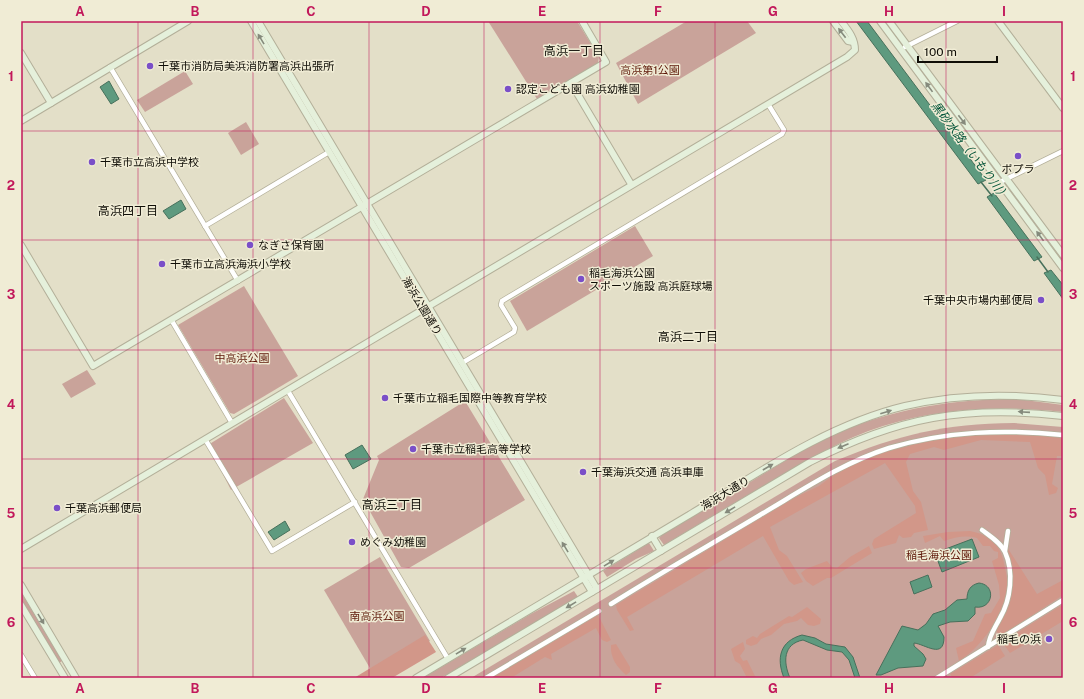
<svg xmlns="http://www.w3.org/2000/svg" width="1084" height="699" viewBox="0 0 1084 699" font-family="'Public Sans','Noto Sans JP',sans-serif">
<rect width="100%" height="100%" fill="#e3dfc8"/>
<!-- green -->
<g fill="#c9a39a">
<polygon points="488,21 577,21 599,57 598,63 537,99"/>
<polygon points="687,21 747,21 756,33 638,104 616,63"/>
<polygon points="185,71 193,84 145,112 137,100"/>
<polygon points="246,122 259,144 241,155 228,133"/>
<polygon points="635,226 653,256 527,331 510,301"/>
<polygon points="244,286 298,376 234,414 230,413 178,325"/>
<polygon points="87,370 96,384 71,398 62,384"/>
<polygon points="284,398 313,443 231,490 208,445"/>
<path d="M 1017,399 L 1063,405 L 1063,412 C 1002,405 942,408 883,426 C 842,439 805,461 769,483 C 734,503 699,524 664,545 L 659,538 C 667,529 710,507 723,499 C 761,476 799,450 839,432 C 897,408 955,399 1017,399 Z"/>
<polygon points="465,401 525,500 409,568 401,567 363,499 379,460 377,456"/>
<path d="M 1014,423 L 1063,427 L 1063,678 L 471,678 L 835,461 C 900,434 944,424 1014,423 Z"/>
<polygon points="649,543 654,551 636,559 607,577 603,571"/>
<polygon points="380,557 430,641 374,675 324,590"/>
<polygon points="574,591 578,597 441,678 423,678 529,615"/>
<polygon points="21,592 62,661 59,663 21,599"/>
</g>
<!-- forest -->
<g fill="#d29789">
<path d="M 976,434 L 1048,436 L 1063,438 L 1063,456 L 1057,456 L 1052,484 L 1058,488 L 1056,493 L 1049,495 L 1045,475 L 1038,468 L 1030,442 L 981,440 L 944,450 L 934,447 L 910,454 L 906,462 L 913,491 L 921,502 L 928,530 L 914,533 L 911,537 L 903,538 L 899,535 L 896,543 L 874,549 L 872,544 L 874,539 L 916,513 L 915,506 L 885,463 L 770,527 L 779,550 L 787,556 L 803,582 L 794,585 L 789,581 L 763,536 L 627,617 L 634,630 L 630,631 L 617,610 L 616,605 L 794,498 C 802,494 811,490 819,486 C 825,482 830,477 837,473 C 878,449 929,440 976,434 Z"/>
<path d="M 970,531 C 993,536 1001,545 1005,568 C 1007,578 1009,587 1006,598 C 1001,619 978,650 959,661 L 956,648 L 973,641 L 985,614 L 991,613 L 1000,598 L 999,585 L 992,561 L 998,558 L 998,552 L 994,551 L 990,546 L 983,546 L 977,538 C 966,535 955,537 944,541 L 940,536 L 925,543 L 923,536 L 948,532 Z"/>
<polygon points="869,546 872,553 831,578 827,578 813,586 806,581 801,573 806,569 827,561 832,567 837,568 850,557"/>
<path d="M 1007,547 L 1037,594 L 1063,580 L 1063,595 L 1001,636 L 995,630 C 1004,613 1015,596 1012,576 C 1010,566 1007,557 1007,547 Z"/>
<polygon points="1062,605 1063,621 1010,653 1002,642"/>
<polygon points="807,607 821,619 820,624 814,626 808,625 801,618 797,621 784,624 771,635 761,639 757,644 751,646 746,644 746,640 753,636 757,638 760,634 789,616 792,617"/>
<polygon points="598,615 611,640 607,642 602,640 596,628 551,654 552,660 545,657 511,678 491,678"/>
<polygon points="425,635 436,652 392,678 354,678"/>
<polygon points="743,642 745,649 740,656 743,661 747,660 756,678 747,678 740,664 735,661 731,649"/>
<path d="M 616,644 L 630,667 L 630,672 L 626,675 C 617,667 610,658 611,645 Z"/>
<polygon points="998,645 1005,656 970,678 953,678 950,674"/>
</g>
<!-- water -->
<g fill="#5e9a7f" stroke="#47705b">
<polygon points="856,21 867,21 986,180 978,184"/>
<polygon points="109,81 119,99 111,104 100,87"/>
<polygon points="994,193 1042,257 1034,261 987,197"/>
<polygon points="181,200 186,209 169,219 163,211"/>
<polygon points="1051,270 1063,285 1063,299 1044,273"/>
<polygon points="362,445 371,459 353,469 345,455"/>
<polygon points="285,521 290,530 274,540 268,532"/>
<polygon points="972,539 979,557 942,572 935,553"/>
<polygon points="928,575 932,587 914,594 910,582"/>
<path d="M 979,583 C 997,585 993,610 975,607 L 975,614 L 968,621 L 950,622 L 938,626 L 944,637 C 944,660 925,644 914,643 L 914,646 L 923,654 L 926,659 L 923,666 L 898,668 L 881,675 L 876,675 L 902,626 L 918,630 L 926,624 L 933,614 L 945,610 L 957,600 L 967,599 C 967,591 970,585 979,583 Z"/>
<path d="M 802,635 L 815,638 L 826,644 L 845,647 L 853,657 L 860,678 L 855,678 L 849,660 L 842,652 L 827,650 L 803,640 C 783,644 783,662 790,678 L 784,678 C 776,658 780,641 802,635 Z"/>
</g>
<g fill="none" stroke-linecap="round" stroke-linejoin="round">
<!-- stream -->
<g stroke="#47705b" stroke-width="1.5">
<polyline points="981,182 992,196"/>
<polyline points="1037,257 1048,272"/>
</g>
<defs>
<g id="street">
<polyline points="905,47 957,21"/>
<polyline points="110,67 238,281"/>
<polyline points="1000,182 1063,151"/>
<polyline points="205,226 329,152"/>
<polyline points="172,321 232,423"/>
<polyline points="462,363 514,332 515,328 501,305 502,301 782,134 784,130 768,104"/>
<polyline points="288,391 448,659"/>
<polyline points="205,439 272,551 355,502"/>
<path d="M 982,530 C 990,536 1001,543 1005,552 C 1014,572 1011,599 1000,618 C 995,628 989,635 988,647"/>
<polyline points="1005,551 1008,531"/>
<path d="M 611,604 C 660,573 710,545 760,515 C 801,491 842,463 889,448 C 947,431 1003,429 1063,435"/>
<polyline points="21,655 35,678"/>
<polyline points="486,678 599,611"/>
<polyline points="937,678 1063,600"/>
</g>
<g id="secondary">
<polyline points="251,21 592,592"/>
<polyline points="258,21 597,589"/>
<polyline points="833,21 848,41 853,42"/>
<polyline points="880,21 1063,268"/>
<polyline points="889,21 1063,255"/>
<polyline points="998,21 1063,108"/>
<polyline points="21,53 51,103"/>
<polyline points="571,83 631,184"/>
<polyline points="21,121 188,21"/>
<polyline points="21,245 93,366 606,62 582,21"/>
<polyline points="652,536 661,551"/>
<path d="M 21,549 L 847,57 L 855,50 C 855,38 848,30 841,21"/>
<polyline points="21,585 76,678"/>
<polyline points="21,605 65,678"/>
<path d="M 416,678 C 507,623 598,569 689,515 C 757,474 826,425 905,406 C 957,394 1010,393 1063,400"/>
<path d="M 448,678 L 810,462 C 898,417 965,405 1063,416"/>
</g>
</defs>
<!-- street casing -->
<use href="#street" stroke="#b3af99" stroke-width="6"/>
<!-- secondary casing -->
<use href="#secondary" stroke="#b3af99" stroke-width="8"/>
<!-- street -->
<use href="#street" stroke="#fff" stroke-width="4.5"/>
<!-- secondary -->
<use href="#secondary" stroke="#e5f0db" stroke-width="6"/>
</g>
<!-- one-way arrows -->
<defs><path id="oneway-solid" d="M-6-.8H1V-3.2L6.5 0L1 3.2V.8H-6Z"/></defs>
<g fill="#858a7c">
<use href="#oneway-solid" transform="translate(842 33) rotate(-127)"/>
<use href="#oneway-solid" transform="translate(261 39) rotate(-121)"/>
<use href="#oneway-solid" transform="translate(929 87) rotate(-126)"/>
<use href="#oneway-solid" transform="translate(962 120) rotate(53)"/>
<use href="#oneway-solid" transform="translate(1040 236) rotate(-126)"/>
<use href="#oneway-solid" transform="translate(886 412) rotate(-18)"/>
<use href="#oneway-solid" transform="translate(1024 412) rotate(-176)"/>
<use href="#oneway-solid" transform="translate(843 446) rotate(157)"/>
<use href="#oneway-solid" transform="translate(768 467) rotate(-30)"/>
<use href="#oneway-solid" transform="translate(730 510) rotate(149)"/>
<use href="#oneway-solid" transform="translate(565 547) rotate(-121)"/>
<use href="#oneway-solid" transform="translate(609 563) rotate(-31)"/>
<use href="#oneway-solid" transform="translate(571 605) rotate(149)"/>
<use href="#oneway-solid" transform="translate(41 619) rotate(59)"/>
<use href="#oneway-solid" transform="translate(461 651) rotate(-31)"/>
</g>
<!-- grid -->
<path fill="none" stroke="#c2185b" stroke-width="1" stroke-opacity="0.55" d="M 138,21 L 138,678M 253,21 L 253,678M 369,21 L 369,678M 484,21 L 484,678M 600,21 L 600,678M 715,21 L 715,678M 831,21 L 831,678M 946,21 L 946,678M 21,131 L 1063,131M 21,240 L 1063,240M 21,350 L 1063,350M 21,459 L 1063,459M 21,568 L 1063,568"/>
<!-- markers -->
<g fill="#7a4fc8" stroke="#f0ecd5" stroke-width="1.5">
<circle cx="150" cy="66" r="4"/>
<circle cx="508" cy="89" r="4"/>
<circle cx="1018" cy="156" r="4"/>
<circle cx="92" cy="162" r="4"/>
<circle cx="250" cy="245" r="4"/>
<circle cx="162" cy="264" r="4"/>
<circle cx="581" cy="279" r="4"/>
<circle cx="1041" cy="300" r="4"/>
<circle cx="385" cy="398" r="4"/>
<circle cx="413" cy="449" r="4"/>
<circle cx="583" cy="472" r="4"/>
<circle cx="57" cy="508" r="4"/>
<circle cx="352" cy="542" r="4"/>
<circle cx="1049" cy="639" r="4"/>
</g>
<g text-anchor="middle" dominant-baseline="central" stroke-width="3" stroke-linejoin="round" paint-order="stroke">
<!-- poi labels -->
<g font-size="11" fill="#100e07" stroke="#f0ecd5" text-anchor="start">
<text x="158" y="66">千葉市消防局美浜消防署高浜出張所</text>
<text x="516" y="89">認定こども園 高浜幼稚園</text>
<text x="100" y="162">千葉市立高浜中学校</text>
<text x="1018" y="169" text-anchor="middle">ポプラ</text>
<text x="258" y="245">なぎさ保育園</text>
<text x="170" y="264">千葉市立高浜海浜小学校</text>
<text x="589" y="273">稲毛海浜公園<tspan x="589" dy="13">スポーツ施設 高浜庭球場</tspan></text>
<text x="1033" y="300" text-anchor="end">千葉中央市場内郵便局</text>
<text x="393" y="398">千葉市立稲毛国際中等教育学校</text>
<text x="421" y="449">千葉市立稲毛高等学校</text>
<text x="591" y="472">千葉海浜交通 高浜車庫</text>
<text x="65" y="508">千葉高浜郵便局</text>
<text x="360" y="542">めぐみ幼稚園</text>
<text x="1041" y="639" text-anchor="end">稲毛の浜</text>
</g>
<!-- park labels -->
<g font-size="11" fill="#5d1708" stroke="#f0ecd5">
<text x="650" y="70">高浜第1公園</text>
<text x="242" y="358">中高浜公園</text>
<text x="939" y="555">稲毛海浜公園</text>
<text x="377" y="616">南高浜公園</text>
</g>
<!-- street labels -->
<g font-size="11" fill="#100e07" stroke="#f0ecd5">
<text transform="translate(422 306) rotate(59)">海浜公園通り</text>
<text transform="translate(725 493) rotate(-31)">海浜大通り</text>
</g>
<!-- neighbourhood labels -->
<g font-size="12" fill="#100e07" stroke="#f0ecd5">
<text x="574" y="51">高浜一丁目</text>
<text x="128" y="211">高浜四丁目</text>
<text x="688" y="337">高浜二丁目</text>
<text x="392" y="505">高浜三丁目</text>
</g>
<!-- water labels -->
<g font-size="12" font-style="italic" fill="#06573c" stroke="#f0ecd5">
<text transform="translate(970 151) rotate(53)">黒砂水路（いもり川）</text>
</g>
</g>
<!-- border -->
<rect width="1084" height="699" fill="none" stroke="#f0ecd5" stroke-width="44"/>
<!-- scale -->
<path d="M918 56v6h79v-6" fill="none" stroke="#100e07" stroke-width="2"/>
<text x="924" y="56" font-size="12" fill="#100e07" stroke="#f0ecd5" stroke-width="3" paint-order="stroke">100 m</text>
<rect x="22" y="22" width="1040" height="655" fill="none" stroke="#c2185b" stroke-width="1.5"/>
<g font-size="13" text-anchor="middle" font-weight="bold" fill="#c2185b">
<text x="80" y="16">A</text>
<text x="195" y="16">B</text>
<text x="311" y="16">C</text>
<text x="426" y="16">D</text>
<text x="542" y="16">E</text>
<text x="658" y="16">F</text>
<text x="773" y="16">G</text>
<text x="889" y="16">H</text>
<text x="1004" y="16">I</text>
<text x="11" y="81">1</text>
<text x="1073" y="81">1</text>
<text x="11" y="190">2</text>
<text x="1073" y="190">2</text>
<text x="11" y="299">3</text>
<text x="1073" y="299">3</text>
<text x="11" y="409">4</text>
<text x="1073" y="409">4</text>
<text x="11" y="518">5</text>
<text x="1073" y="518">5</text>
<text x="11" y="627">6</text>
<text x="1073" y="627">6</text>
<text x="80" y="693">A</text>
<text x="195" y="693">B</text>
<text x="311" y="693">C</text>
<text x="426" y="693">D</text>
<text x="542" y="693">E</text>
<text x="658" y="693">F</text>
<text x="773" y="693">G</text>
<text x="889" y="693">H</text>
<text x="1004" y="693">I</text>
</g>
</svg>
